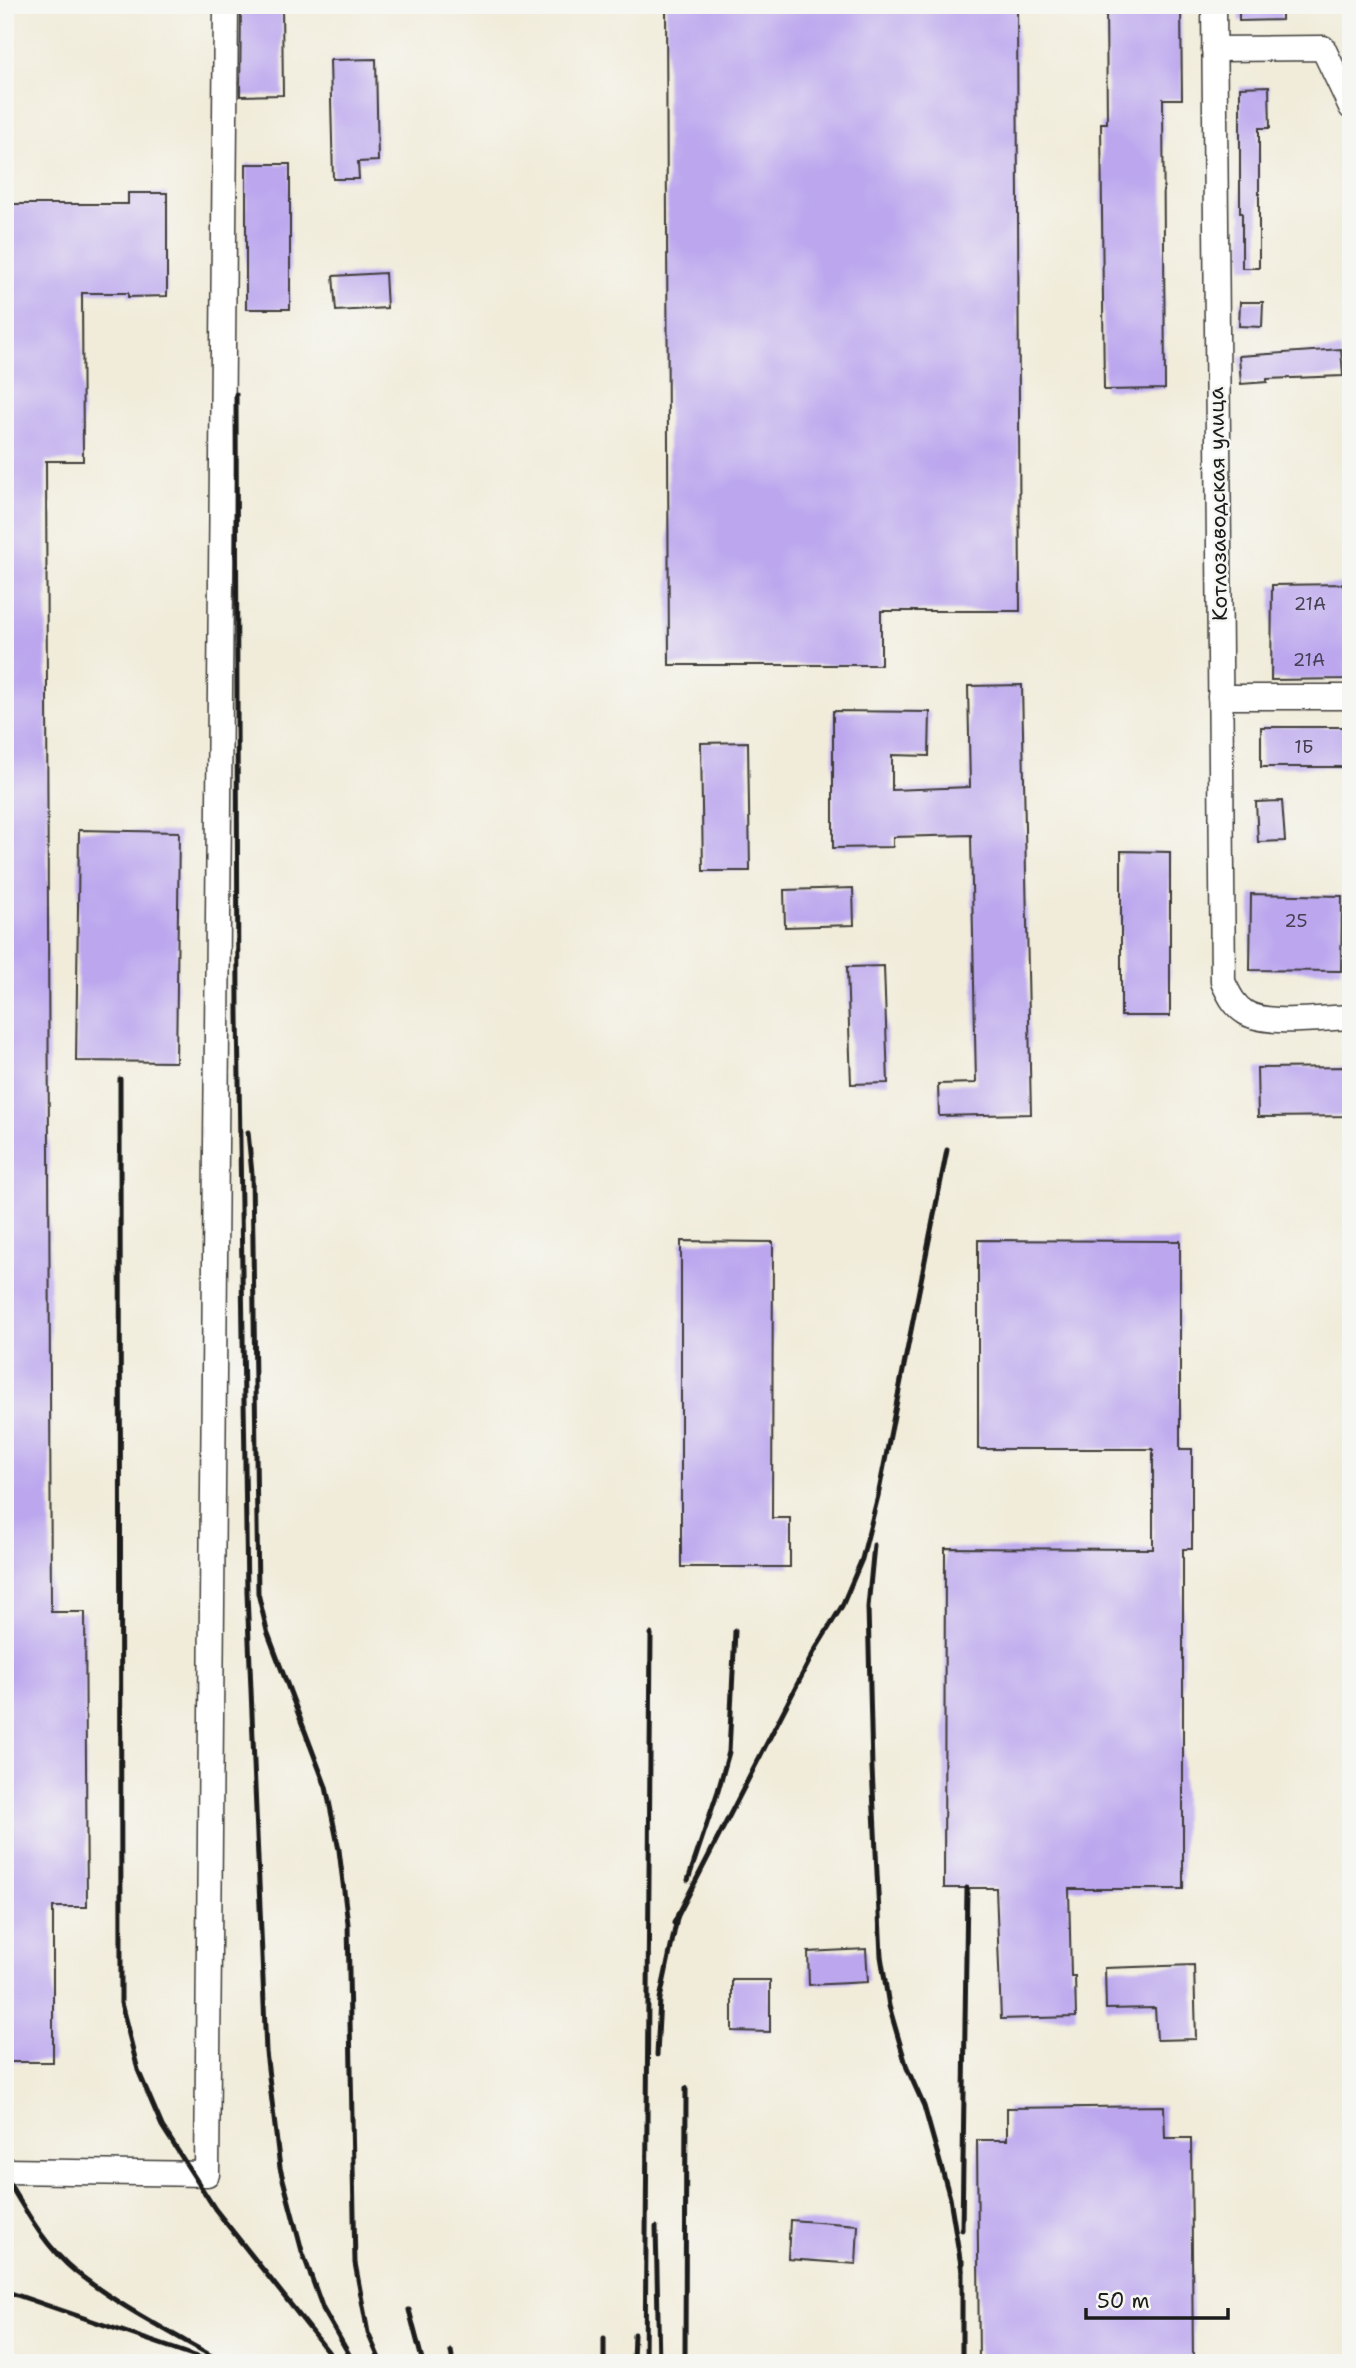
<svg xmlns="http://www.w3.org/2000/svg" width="1356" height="2368" viewBox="0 0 1356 2368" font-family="'Shantell Sans',sans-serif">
<rect width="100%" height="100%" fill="#f6f6f2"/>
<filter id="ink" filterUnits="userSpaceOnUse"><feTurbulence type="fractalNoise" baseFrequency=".0143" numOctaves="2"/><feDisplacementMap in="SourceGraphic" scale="14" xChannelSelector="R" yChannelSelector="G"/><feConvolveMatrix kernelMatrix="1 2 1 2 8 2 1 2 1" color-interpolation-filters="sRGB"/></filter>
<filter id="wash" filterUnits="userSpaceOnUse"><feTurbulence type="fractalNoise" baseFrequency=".00686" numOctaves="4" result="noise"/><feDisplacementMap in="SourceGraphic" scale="28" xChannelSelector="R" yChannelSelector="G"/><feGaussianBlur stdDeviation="1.57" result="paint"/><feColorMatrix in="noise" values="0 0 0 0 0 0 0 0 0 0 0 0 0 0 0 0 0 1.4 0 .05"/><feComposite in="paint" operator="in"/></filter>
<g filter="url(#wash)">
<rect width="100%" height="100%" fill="#f1ecda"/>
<g id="blocks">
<!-- building -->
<g fill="#bca7ee">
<polygon points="241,5 282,5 283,95 240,96"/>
<polygon points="666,5 1017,5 1020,611 881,611 881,665 669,665"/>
<polygon points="1106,5 1181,5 1182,99 1163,99 1165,389 1104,390 1101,123 1107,123"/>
<polygon points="1239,5 1282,5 1282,20 1239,21"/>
<polygon points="376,59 378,161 358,162 359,179 333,179 330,60"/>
<polygon points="1269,86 1270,128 1259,128 1259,268 1242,268 1242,213 1240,213 1240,87"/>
<rect x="246" y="164" width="44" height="145"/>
<polygon points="128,193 167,193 167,296 128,297 128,293 82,293 83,461 46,461 51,1612 85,1612 87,1907 53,1907 53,2062 5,2062 5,204 128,204"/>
<polygon points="385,273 387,308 336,311 333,276"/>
<polygon points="1240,302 1263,302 1262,327 1239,326"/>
<polygon points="1341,349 1343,376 1267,379 1267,382 1241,384 1239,356"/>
<polygon points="1347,584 1347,679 1271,680 1272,585"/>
<polygon points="1022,685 1031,1114 939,1116 938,1084 976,1083 971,835 893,837 893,847 833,848 833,711 930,712 929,756 892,755 892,790 970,787 968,686"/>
<rect x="1261" y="727" width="85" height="40"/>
<polygon points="748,742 750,871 703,871 701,743"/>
<polygon points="1282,801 1285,841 1258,842 1256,802"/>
<polygon points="79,830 179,832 176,1062 76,1061"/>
<polygon points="1121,851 1170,852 1170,1016 1121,1016"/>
<polygon points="853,888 854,925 785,927 784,890"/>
<polygon points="1251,894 1342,896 1341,971 1250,970"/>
<polygon points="884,966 888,1083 851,1084 847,967"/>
<polygon points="1351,1067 1351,1116 1258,1117 1257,1068"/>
<polygon points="978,1240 1180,1241 1180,1449 1192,1449 1192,1549 1183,1549 1183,1889 1069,1889 1071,1976 1075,1976 1076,2017 1001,2019 996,1888 944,1888 945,1548 1153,1549 1153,1449 978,1449"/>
<polygon points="681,1241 773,1242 772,1518 790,1518 790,1567 681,1567"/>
<polygon points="866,1949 868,1982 809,1985 808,1952"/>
<polygon points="1194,1965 1196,2039 1157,2040 1155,2008 1106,2009 1105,1968"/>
<polygon points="732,1980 770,1980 770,2032 732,2031"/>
<polygon points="1164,2106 1165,2138 1191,2138 1193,2363 979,2363 977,2140 1007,2140 1007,2108"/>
<polygon points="790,2220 858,2225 856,2264 788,2259"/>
</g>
</g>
</g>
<g filter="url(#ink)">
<use href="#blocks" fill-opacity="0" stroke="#3c3b38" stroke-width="2"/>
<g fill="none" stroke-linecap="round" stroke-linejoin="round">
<defs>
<g id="minor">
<path d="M 1214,5 L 1223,982 C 1229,994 1234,1006 1246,1013 C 1269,1026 1323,1018 1351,1017"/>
<polyline points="1214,49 1323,48 1351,107"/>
<polyline points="1220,697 1351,697"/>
<polyline points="5,2171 207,2174 226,5"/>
</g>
</defs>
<!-- minor casing -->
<use href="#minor" stroke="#3c3b38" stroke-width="27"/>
<!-- minor -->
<use href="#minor" stroke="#fff" stroke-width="24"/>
<!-- rail -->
<g stroke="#1c1c1c" stroke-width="5">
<polyline points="236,394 238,1015 247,1593 266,2052 280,2168 302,2251 323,2309 354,2363"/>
<polyline points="120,1079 121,2003 138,2070 162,2126 215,2209 337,2363"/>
<polyline points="248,1132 252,1174 258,1593 267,1631 326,1787 339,1850 348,1924 355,2263 368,2333 381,2363"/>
<polyline points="874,1545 868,1607 872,1768 881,1956 889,2006 907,2068 924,2106 950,2198 962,2271"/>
<polyline points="688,1880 718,1791 729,1752 735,1631"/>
<polyline points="674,1923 815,1650 842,1606 862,1559 878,1496 947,1150"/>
<polyline points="657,2055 660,1999 678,1914"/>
<path d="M 5,2176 C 25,2210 45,2247 76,2272 C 121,2308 174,2334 224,2363"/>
<polyline points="656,2227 659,2363"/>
<polyline points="962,2230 967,1888"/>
<polyline points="5,2291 204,2359"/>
<polyline points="409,2310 423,2363"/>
<polyline points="604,2338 604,2363"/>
<polyline points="451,2351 453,2363"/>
<polyline points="633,2363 634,2334"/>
<polyline points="645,2363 651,1634"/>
<polyline points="685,2363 686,2088"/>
<polyline points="962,2363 962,2261"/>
</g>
</g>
</g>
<g text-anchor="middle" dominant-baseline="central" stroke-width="5" stroke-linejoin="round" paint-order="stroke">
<!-- number labels -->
<g font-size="18" fill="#443f50">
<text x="1310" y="604">21А</text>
<text x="1309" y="660">21А</text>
<text x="1304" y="747">1Б</text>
<text x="1296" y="921">25</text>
</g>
<!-- street labels -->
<g font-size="21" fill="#1c1c1c" stroke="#f6f6f2">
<text transform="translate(1218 504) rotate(-91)">Котлозаводская улица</text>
</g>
</g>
<!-- margin -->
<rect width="1356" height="2368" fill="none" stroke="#f6f6f2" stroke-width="28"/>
<!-- scale -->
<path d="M1086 2308v10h142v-10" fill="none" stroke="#1c1c1c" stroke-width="3.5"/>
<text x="1097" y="2308" font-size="21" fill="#1c1c1c" stroke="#f6f6f2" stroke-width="5" paint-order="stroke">50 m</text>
</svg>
